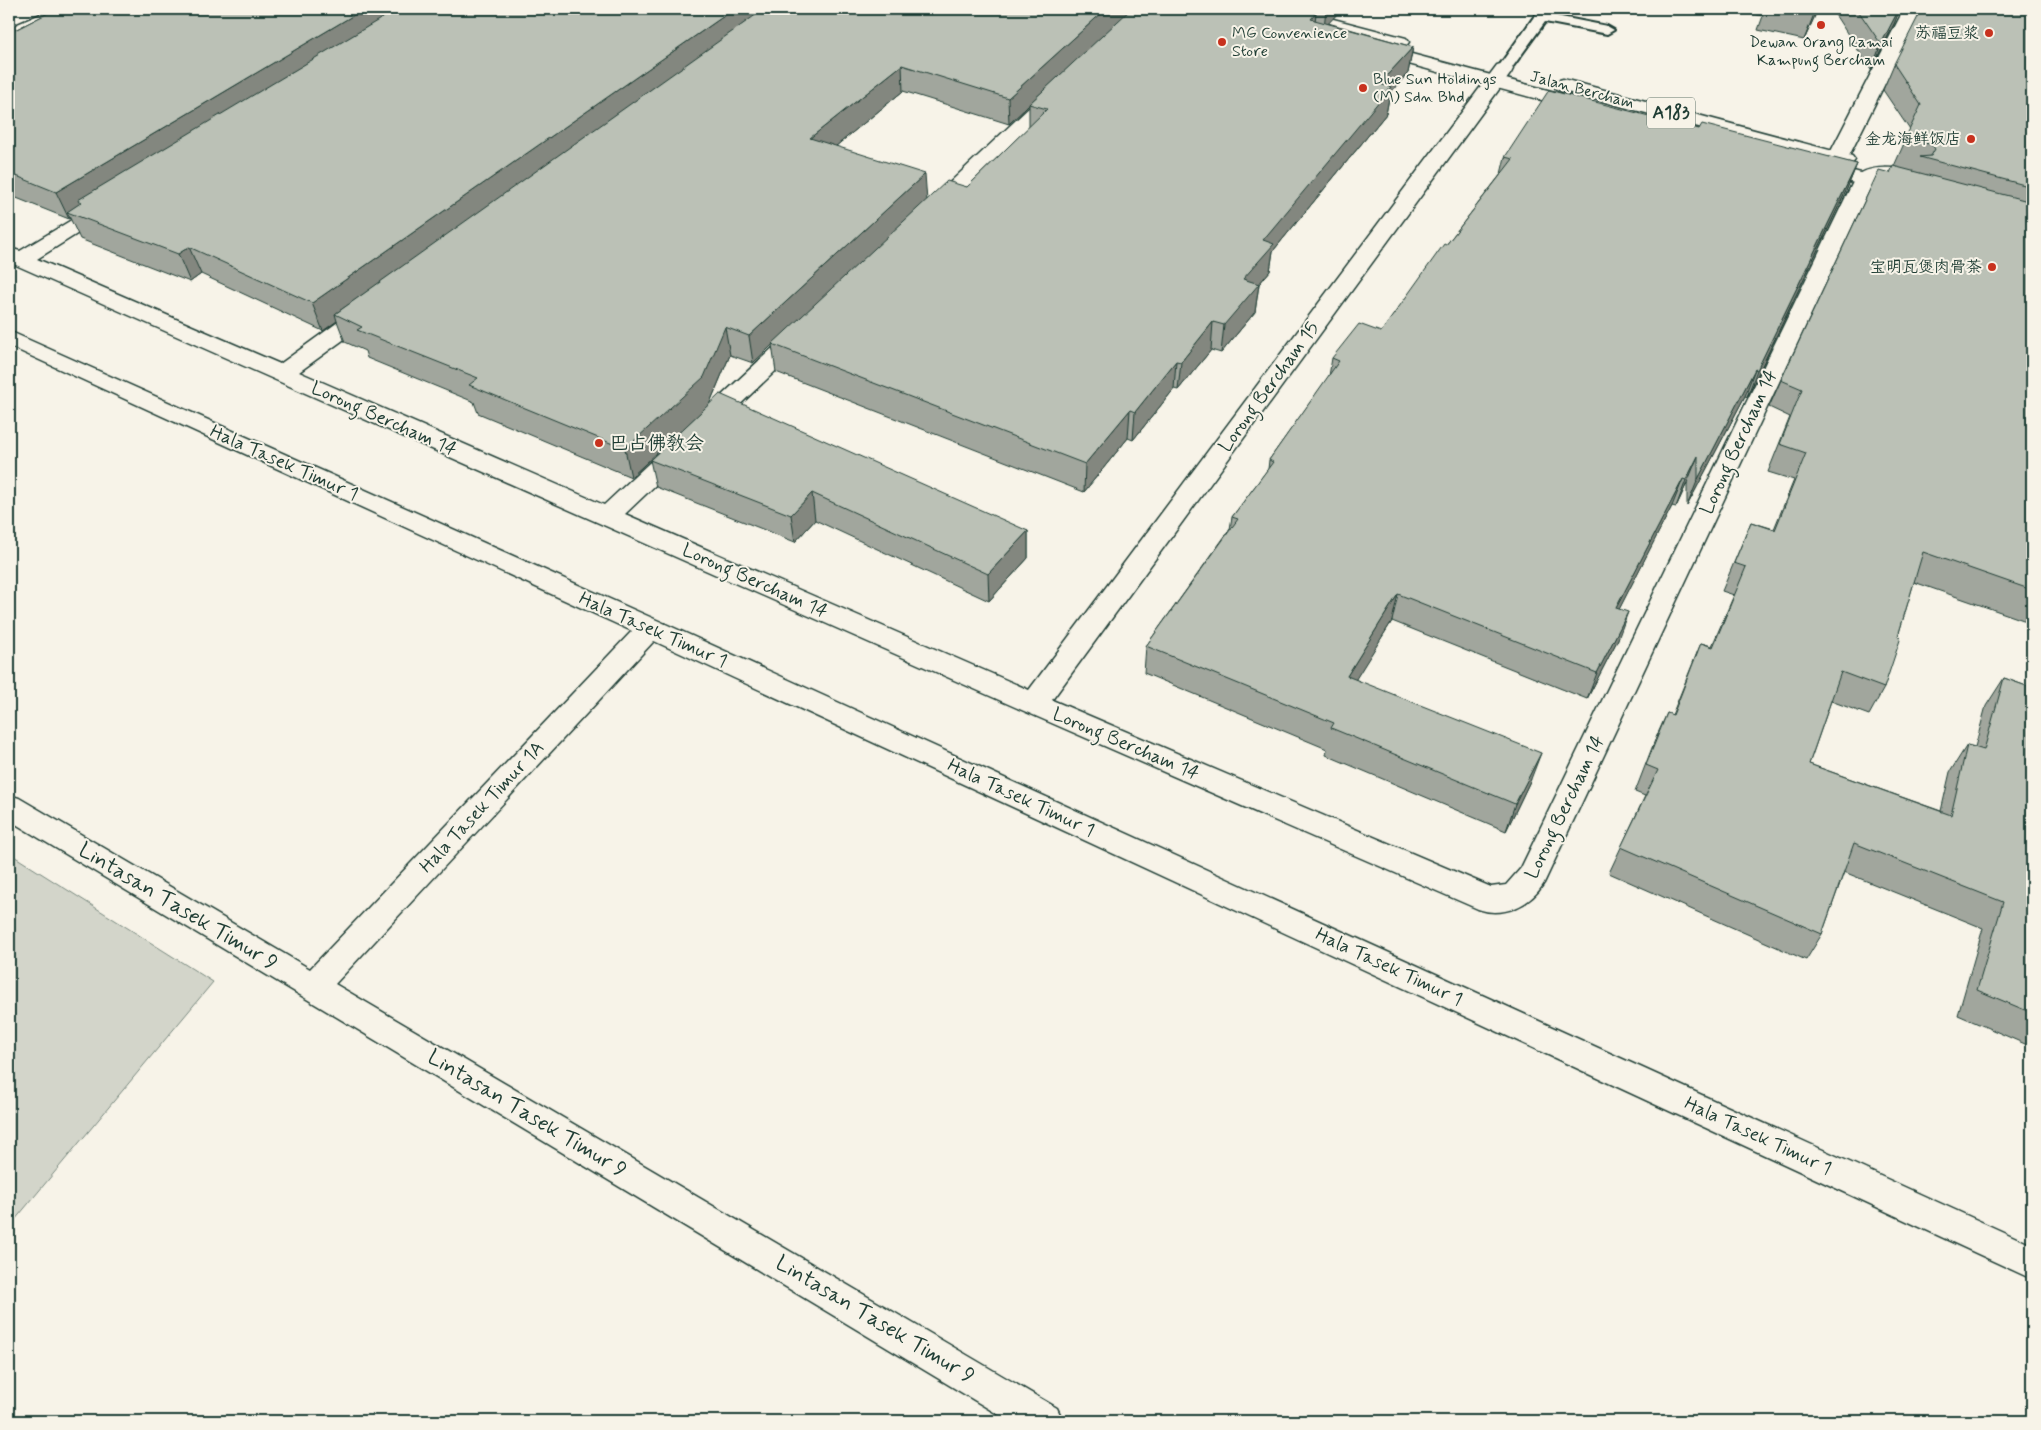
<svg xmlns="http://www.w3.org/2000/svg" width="2041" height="1430" viewBox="0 0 2041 1430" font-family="Mynerve,'LXGW WenKai TC',sans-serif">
<rect width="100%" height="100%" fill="#f7f3e8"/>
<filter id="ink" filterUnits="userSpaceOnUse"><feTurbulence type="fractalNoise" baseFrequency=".02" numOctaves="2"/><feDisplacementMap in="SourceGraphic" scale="10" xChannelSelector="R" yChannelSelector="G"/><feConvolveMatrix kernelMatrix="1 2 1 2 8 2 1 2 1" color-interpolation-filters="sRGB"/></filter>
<g filter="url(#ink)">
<!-- green -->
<polygon fill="#d3d5ca" stroke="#79897f" points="9,853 213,982 9,1227"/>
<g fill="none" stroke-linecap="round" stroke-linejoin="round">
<defs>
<polygon id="lane" points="1541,13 1607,26 1614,30 1607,34 1545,22 1509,72 1499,72 1497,69 1499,66 1536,14"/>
<g id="street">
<path d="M 1504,63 L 1511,65 L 1513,69 L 1511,73 L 1052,700 L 1491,887 L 1506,885 L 1521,868 L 1854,180 C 1866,162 1901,168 1919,173 L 1922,177 L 1919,181 C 1904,185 1887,176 1872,184 L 1544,883 C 1531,905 1504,918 1478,909 L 1024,711 L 9,262 L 9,248 L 20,251 L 98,204 L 105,202 L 112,204 L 115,208 L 112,212 L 37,259 L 280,364 L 363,304 L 371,302 L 379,304 L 382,309 L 379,314 L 299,372 L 604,505 L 793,329 L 801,327 L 809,329 L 812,334 L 809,339 L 625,514 L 1029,690 L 1497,65 Z"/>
<polygon points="1057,86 1064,88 1066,92 1064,96 939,214 932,216 925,214 922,210 925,206 1050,88"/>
<polygon points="9,331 659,621 2032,1245 2032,1279 654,641 335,984 1057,1408 1063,1421 1009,1421 9,820 9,795 19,798 310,969 632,631 9,346"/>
</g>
<g id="secondary">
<polygon points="20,9 42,9 39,13 9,26 9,14"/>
<path d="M 1904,9 L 1922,9 L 1848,158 C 1838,172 1818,171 1802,167 L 1799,163 L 1802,159 L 1829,155 Z"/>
</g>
<g id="primary">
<polygon points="1267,9 1295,9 1406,38 1409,42 1406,46 1400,47 1270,13"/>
<polygon points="1374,44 1589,101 1592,105 1589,109 1582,111 1368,53 1365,49 1368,45"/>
<polygon points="1563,79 1852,156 1855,160 1852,164 1845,166 1556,89 1554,85 1556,81"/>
<polygon points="1816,161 1917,188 1920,192 1917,196 1910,198 1809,171 1806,167 1809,163"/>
</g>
</defs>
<!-- lane casing -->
<use href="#lane" stroke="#1f3d34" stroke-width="4"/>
<!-- street casing -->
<use href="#street" stroke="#1f3d34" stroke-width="3"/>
<!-- secondary casing -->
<use href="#secondary" stroke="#1f3d34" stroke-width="3"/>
<!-- primary casing -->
<use href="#primary" stroke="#1f3d34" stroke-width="3"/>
<!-- lane -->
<use href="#lane" fill="#f7f3e8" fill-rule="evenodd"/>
<!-- street -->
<use href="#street" fill="#f7f3e8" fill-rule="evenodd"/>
<!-- secondary -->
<use href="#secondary" fill="#f7f3e8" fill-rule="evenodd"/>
<!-- primary -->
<use href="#primary" fill="#f7f3e8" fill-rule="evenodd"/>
</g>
<!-- wall -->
<g fill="#a1a69d" stroke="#1f3d34" fill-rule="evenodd">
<path d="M 56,9 L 1342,9 L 1328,23 L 1413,47 L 1408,73 L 1390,93 L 1386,114 L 1273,251 L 1270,271 L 1259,284 L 1255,312 L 1221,353 L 1211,350 L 1178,390 L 1174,389 L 1133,440 L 1128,438 L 1084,492 L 776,372 L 772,345 L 753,363 L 730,355 L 709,405 L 631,477 L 478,413 L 474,402 L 367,358 L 365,351 L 345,342 L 337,321 L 323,331 L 201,274 L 190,282 L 80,239 L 70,218 L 69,219 L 9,195 L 9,33 ZM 903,91 L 1009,124 L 1029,105 L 1029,127 L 967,187 L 926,200 L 836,146 Z"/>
<polygon points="1591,9 1619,9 1616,14"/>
<polygon points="1731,9 1818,9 1804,40 1758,30 1763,16"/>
<polygon points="1832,9 1900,9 1894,24 1871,70 1832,10"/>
<polygon points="1955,9 2032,9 2032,623 1914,582 1898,636 1884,688 1869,715 1831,701 1809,764 1941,811 1950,772 1967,745 1975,747 1986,706 2004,678 2032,688 2032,1047 1958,1015 1983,928 1844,872 1822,934 1806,960 1609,873 1645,796 1635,792 1655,740 1667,713 1672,715 1701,643 1712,646 1734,595 1722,591 1751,522 1774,529 1794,480 1768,472 1790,417 1769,407 1781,380 1894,166 1910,130 1883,90 1894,64"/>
<polygon points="1699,129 1857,164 1846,191 1747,397 1745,396 1687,506 1687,483 1676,507 1672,506 1619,609 1618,639 1587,699 1392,621 1355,679 1531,779 1506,831 1326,755 1327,749 1144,673 1146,646 1230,529 1232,517 1268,469 1269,460 1329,376 1332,358 1381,332 1446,245 1501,174 1505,157"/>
<polygon points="650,460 1028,531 1028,558 989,601 815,520 795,542 656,487"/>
</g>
<!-- shaded-wall -->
<g fill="#83877f" stroke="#1f3d34">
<polygon points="364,9 415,9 82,202 78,200 83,210 67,212 70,218 69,219 56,192"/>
<polygon points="734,9 774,9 335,314 337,321 323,331 312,303"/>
<polygon points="1106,9 1133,9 1029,104 1029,105 1009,124 1008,98"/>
<polygon points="1326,9 1342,9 1324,28"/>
<polygon points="1816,9 1818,9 1804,40 1814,14"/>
<polygon points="1899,9 1900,9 1894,24 1871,70 1881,44"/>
<polygon points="1316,13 1313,40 1311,19"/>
<polygon points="1413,47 1408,73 1390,93 1386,114 1273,251 1270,271 1259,284 1255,312 1221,353 1224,325 1243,279 1263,240 1379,84"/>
<polygon points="902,65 903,91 813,165 810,138"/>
<polygon points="1857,164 1846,191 1747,397 1757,370"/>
<polygon points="925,174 927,201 753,363 749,336"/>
<polygon points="189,247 201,274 190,282 178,254"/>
<polygon points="1213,322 1211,350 1178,390 1181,362"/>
<polygon points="725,327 730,355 709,405 631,477 625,449"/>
<polygon points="1176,361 1174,389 1133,440 1135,412"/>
<polygon points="1755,369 1745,396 1687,506 1698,479"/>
<polygon points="1130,410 1128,438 1084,492 1085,464"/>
<polygon points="1698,456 1687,483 1676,507 1686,480"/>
<polygon points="1683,479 1672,506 1606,635 1616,608"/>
<polygon points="812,493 815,520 795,542 791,515"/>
<polygon points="1028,531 1028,558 989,601 988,574"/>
<polygon points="1398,594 1392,621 1341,703 1347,676"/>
<polygon points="1628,612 1618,639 1587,699 1597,673"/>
<polygon points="1541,753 1531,779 1506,831 1515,804"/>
</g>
<!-- building -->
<g fill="#bbc1b6" stroke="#1f3d34">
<polygon points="56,9 364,9 56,192 9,173 9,33"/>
<polygon points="397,9 734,9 312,303 189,247 178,254 67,212 82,202 78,200"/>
<polygon points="764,9 1106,9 1008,98 902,65 810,138 925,174 749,336 725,327 704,377 625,449 469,385 478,378 357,330 362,327 335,314"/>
<polygon points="1131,9 1299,9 1316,13 1311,19 1413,47 1379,84 1391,87 1263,240 1274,244 1243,279 1259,284 1224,325 1213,322 1181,362 1176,361 1135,412 1130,410 1085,464 772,344 947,181 967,187 1047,109 1029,104"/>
<polygon points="1789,9 1816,9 1814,14"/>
<polygon points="1857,9 1899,9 1881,44"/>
<polygon points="1922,9 2032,9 2032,187 1920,157 1931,156 1935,149 1931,144 1904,141 1921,105 1894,64"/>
<polygon points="1549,90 1699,129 1702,124 1857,164 1757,370 1755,369 1698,479 1698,456 1686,480 1683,479 1616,608 1628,612 1597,673 1398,594 1347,676 1541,753 1515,804 1331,728 1334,723 1146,646 1238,519 1232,517 1273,462 1269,460 1339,361 1332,358 1359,324 1381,332 1444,244 1446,245 1513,159 1505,157"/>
<polygon points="1893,166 2032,202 2032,590 1923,552 1898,636 1901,637 1884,688 1841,672 1809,764 1951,815 1967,745 1984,750 2004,678 2032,688 2032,1013 1977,990 2003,902 1854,843 1822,934 1621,847 1658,770 1646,765 1667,713 1673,715 1701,643 1713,647 1746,567 1734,563 1751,522 1775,530 1806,453 1780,444 1802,389 1781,380 1879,170 1890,173"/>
<polygon points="720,394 1028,531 988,574 812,493 791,515 650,460"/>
</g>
</g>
<!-- markers -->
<g fill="#c8321e" stroke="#f7f3e8" stroke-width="2">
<circle cx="1821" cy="25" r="5"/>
<circle cx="1989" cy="33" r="5"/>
<circle cx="1222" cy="42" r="5"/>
<circle cx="1363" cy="88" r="5"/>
<circle cx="1971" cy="139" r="5"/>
<circle cx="1992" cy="267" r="5"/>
<circle cx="599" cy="443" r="5"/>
</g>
<g text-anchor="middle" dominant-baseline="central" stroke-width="4" stroke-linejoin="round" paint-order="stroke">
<!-- far-poi labels -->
<g font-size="16" fill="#1f3d34" stroke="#f7f3e8" text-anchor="end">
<text x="1232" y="33" text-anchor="start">MG Convenience<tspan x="1232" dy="18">Store</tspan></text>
<text x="1979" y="33">苏福豆浆</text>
<text x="1821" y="42" text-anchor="middle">Dewan Orang Ramai<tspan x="1821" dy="18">Kampung Bercham</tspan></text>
<text x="1373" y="79" text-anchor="start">Blue Sun Holdings<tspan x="1373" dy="18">(M) Sdn Bhd</tspan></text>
<text x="1961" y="139">金龙海鲜饭店</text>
<text x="1982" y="267">宝明瓦煲肉骨茶</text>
</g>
<!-- far-street labels -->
<g font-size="16" fill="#1f3d34" stroke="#f7f3e8">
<text transform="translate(1582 90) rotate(15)">Jalan Bercham</text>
</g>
<!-- shield labels -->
<rect fill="#f7f3e8" stroke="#60746a" stroke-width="1" x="1647" y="97.5" width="48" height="31" rx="4"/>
<g font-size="18" font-weight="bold" fill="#1f3d34">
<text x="1671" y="113">A183</text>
</g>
<!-- street labels -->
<g font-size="19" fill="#1f3d34" stroke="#f7f3e8">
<text transform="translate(1269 387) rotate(-54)">Lorong Bercham 15</text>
<text transform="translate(384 419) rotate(24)">Lorong Bercham 14</text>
<text transform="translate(1739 442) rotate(-65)">Lorong Bercham 14</text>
<text transform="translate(284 463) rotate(24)">Hala Tasek Timur 1</text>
<text transform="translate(755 581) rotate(24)">Lorong Bercham 14</text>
<text transform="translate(653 630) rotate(24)">Hala Tasek Timur 1</text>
<text transform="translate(1126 744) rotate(23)">Lorong Bercham 14</text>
<text transform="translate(1021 798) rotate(25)">Hala Tasek Timur 1</text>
<text transform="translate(482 807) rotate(-47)">Hala Tasek Timur 1A</text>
<text transform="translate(1565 807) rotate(-64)">Lorong Bercham 14</text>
<text transform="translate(1389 967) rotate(25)">Hala Tasek Timur 1</text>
<text transform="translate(1758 1136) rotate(25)">Hala Tasek Timur 1</text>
</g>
<!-- poi labels -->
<g font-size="19" fill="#1f3d34" stroke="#f7f3e8" text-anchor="start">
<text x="609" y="443">巴占佛教会</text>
</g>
<!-- near-street labels -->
<g font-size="22" fill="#1f3d34" stroke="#f7f3e8">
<text transform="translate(178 907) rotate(31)">Lintasan Tasek Timur 9</text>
<text transform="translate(527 1114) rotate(31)">Lintasan Tasek Timur 9</text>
<text transform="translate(875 1320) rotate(31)">Lintasan Tasek Timur 9</text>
</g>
</g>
<!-- margin -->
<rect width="2041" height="1430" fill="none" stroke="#f7f3e8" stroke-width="30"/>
<rect x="15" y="15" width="2011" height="1400" fill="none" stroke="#1f3d34" stroke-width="2" filter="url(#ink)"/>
</svg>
